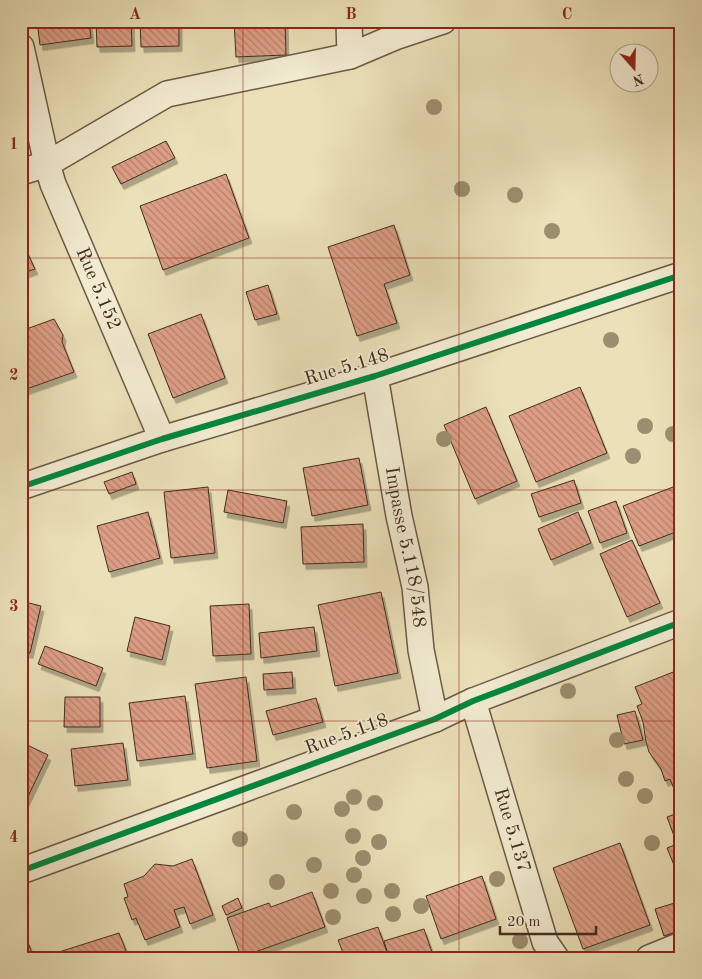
<svg xmlns="http://www.w3.org/2000/svg" width="702" height="979" viewBox="0 0 702 979" font-family="'Old Standard TT',serif">
<defs>
<pattern id="building-back-hatch" width="6" height="6" patternUnits="userSpaceOnUse" patternTransform="scale(1.25)"><rect width="6" height="6" fill="#dd9e85"/><path d="M-1 5l2 2M0 0l6 6M5-1l2 2" fill="none" stroke="#b5816c"/></pattern>
<filter id="shadow"><feDropShadow dx="3" dy="5.5" stdDeviation="0" flood-color="#0004"/></filter>
</defs>
<rect width="100%" height="100%" fill="#ebe0b8"/>
<filter id="stains"><feTurbulence type="fractalNoise" baseFrequency=".004" numOctaves="4"/><feColorMatrix values="0 0 0 0 .2 0 0 0 0 .09 0 0 0 0 .02 0 0 0 .5 -.17"/></filter>
<radialGradient id="worn" r=".72"><stop offset=".6" stop-color="#630" stop-opacity="0"/><stop offset="1" stop-color="#630" stop-opacity=".3"/></radialGradient>
<!-- building -->
<g fill="url(#building-back-hatch)" stroke="#402d1e" filter="url(#shadow)">
<polygon points="37,21 89,21 91,38 40,45"/>
<polygon points="96,21 131,21 132,46 97,47"/>
<polygon points="140,21 179,21 179,46 141,47"/>
<polygon points="234,21 285,21 286,55 236,57"/>
<polygon points="166,141 175,158 121,184 112,167"/>
<polygon points="226,174 249,238 163,270 140,206"/>
<polygon points="394,225 410,275 384,284 397,323 357,336 328,247"/>
<polygon points="21,239 35,269 21,274"/>
<polygon points="268,285 277,314 255,320 246,292"/>
<polygon points="201,314 225,378 173,398 148,334"/>
<polygon points="54,319 63,335 62,342 74,372 21,391 21,331"/>
<polygon points="580,387 607,453 536,482 509,416"/>
<polygon points="486,407 517,481 475,499 444,425"/>
<polygon points="359,458 368,505 312,516 303,468"/>
<polygon points="132,472 136,484 109,494 104,482"/>
<polygon points="574,480 581,503 539,517 531,494"/>
<polygon points="681,484 681,530 639,546 623,506"/>
<polygon points="208,487 215,553 171,558 164,492"/>
<polygon points="228,490 287,501 283,523 224,512"/>
<polygon points="616,501 627,533 600,543 588,511"/>
<polygon points="148,512 160,558 109,572 97,526"/>
<polygon points="578,512 591,543 551,560 538,529"/>
<polygon points="363,524 364,562 303,564 301,527"/>
<polygon points="632,540 660,603 627,617 600,554"/>
<polygon points="381,592 398,673 335,686 318,605"/>
<polygon points="21,601 41,606 30,653 21,651"/>
<polygon points="249,604 251,654 213,656 210,606"/>
<polygon points="135,617 170,626 162,660 127,651"/>
<polygon points="314,627 317,651 261,658 259,633"/>
<polygon points="45,646 103,668 96,686 38,664"/>
<polygon points="681,669 681,794 677,796 670,779 665,781 661,769 649,752 646,742 643,722 637,706 642,704 635,687"/>
<polygon points="292,672 293,688 264,690 263,674"/>
<polygon points="246,677 257,761 207,768 195,684"/>
<polygon points="185,696 193,754 137,761 129,703"/>
<polygon points="65,697 100,697 100,727 64,727"/>
<polygon points="316,698 323,722 273,735 266,711"/>
<polygon points="635,711 643,740 624,744 617,715"/>
<polygon points="21,742 48,755 21,811"/>
<polygon points="123,743 128,780 75,786 71,749"/>
<polygon points="681,812 681,882 667,848 677,844 667,817"/>
<polygon points="620,843 650,925 583,949 553,868"/>
<polygon points="192,859 213,915 190,924 184,907 174,910 180,927 145,940 136,918 132,920 124,898 128,897 124,884 144,876 155,864 173,866"/>
<polygon points="482,876 496,919 441,939 426,896"/>
<polygon points="312,892 325,927 241,957 227,918 269,903 271,907"/>
<polygon points="238,898 242,908 226,915 222,906"/>
<polygon points="681,901 681,930 664,936 655,909"/>
<polygon points="378,927 389,958 345,958 338,940"/>
<polygon points="424,929 434,958 389,958 384,941"/>
<polygon points="119,933 129,958 40,958"/>
<polygon points="27,940 34,958 21,958 21,943"/>
</g>
<g fill="none" stroke-linecap="round" stroke-linejoin="round">
<defs>
<g id="street">
<polyline points="349,21 350,56"/>
<polyline points="21,47 47,164 167,94 350,56 395,37 443,21"/>
<path id="s1" d="M 21,172 L 47,164 L 53,184 L 162,439"/>
<path id="s2" d="M 375,376 L 399,516 L 415,587 L 421,650 L 435,719"/>
<polyline points="21,487 162,439 375,376 681,275"/>
<path id="s3" d="M 473,701 L 545,942 L 556,958"/>
<polyline points="21,871 435,719 473,701 681,622"/>
<polyline points="649,958 681,945"/>
</g>
</defs>
<!-- street casing -->
<use href="#street" stroke="#6b5a44" stroke-width="28"/>
<!-- street -->
<use href="#street" stroke="#f2ebd1" stroke-width="25"/>
<defs>
<g id="cycleway">
<polyline points="21,487 162,439 375,376 681,275"/>
<polyline points="21,871 435,719 473,701 681,622"/>
</g>
</defs>
<!-- cycleway casing -->
<use href="#cycleway" stroke="#f2ebd1" stroke-width="9"/>
<!-- cycleway -->
<use href="#cycleway" stroke="#00873e" stroke-width="6"/>
</g>
<!-- trees -->
<g fill="#9b8e6f">
<circle cx="434" cy="107" r="8"/>
<circle cx="462" cy="189" r="8"/>
<circle cx="515" cy="195" r="8"/>
<circle cx="552" cy="231" r="8"/>
<circle cx="611" cy="340" r="8"/>
<circle cx="645" cy="426" r="8"/>
<circle cx="673" cy="434" r="8"/>
<circle cx="444" cy="439" r="8"/>
<circle cx="633" cy="456" r="8"/>
<circle cx="568" cy="691" r="8"/>
<circle cx="617" cy="740" r="8"/>
<circle cx="626" cy="779" r="8"/>
<circle cx="645" cy="796" r="8"/>
<circle cx="354" cy="797" r="8"/>
<circle cx="375" cy="803" r="8"/>
<circle cx="342" cy="809" r="8"/>
<circle cx="294" cy="812" r="8"/>
<circle cx="353" cy="836" r="8"/>
<circle cx="240" cy="839" r="8"/>
<circle cx="379" cy="842" r="8"/>
<circle cx="652" cy="843" r="8"/>
<circle cx="363" cy="858" r="8"/>
<circle cx="314" cy="865" r="8"/>
<circle cx="354" cy="875" r="8"/>
<circle cx="497" cy="879" r="8"/>
<circle cx="277" cy="882" r="8"/>
<circle cx="331" cy="891" r="8"/>
<circle cx="392" cy="891" r="8"/>
<circle cx="364" cy="896" r="8"/>
<circle cx="421" cy="906" r="8"/>
<circle cx="393" cy="914" r="8"/>
<circle cx="333" cy="917" r="8"/>
<circle cx="520" cy="941" r="8"/>
</g>
<!-- grid -->
<path fill="none" stroke="#8f2418" stroke-width="1" stroke-opacity="0.55" d="M 243,21 L 243,958M 459,21 L 459,958M 21,258 L 681,258M 21,490 L 681,490M 21,721 L 681,721"/>
<g text-anchor="middle" dominant-baseline="central" stroke-width="4" stroke-linejoin="round" paint-order="stroke">
<!-- street labels -->
<g font-size="19" fill="#402d1e" stroke="#f2ebd1">
<text stroke="none"><textPath href="#s1" startOffset="162">Rue 5.152</textPath></text>
<text transform="translate(347 368) rotate(-17)">Rue 5.148</text>
<text stroke="none"><textPath href="#s2" startOffset="174">Impasse 5.118/548</textPath></text>
<text transform="translate(347 735) rotate(-20)">Rue 5.118</text>
<text stroke="none"><textPath href="#s3" startOffset="135">Rue 5.137</textPath></text>
</g>
</g>
<!-- margin -->
<rect width="702" height="979" fill="none" stroke="#ebe0b8" stroke-width="55"/>
<!-- north arrow -->
<g transform="translate(634 68) rotate(160)"><circle r="24" fill="#f2ebd1" stroke="#ab9f89"/>
<path d="M0-4L9 19L0 12L-9 19Z" fill="#8f2418"/>
<text y="-8" font-size="14" font-weight="bold" text-anchor="middle" fill="#402d1e">N</text>
</g>
<!-- scale -->
<path d="M500 926v8h96v-8" fill="none" stroke="#402d1e" stroke-width="2.5"/>
<text x="507" y="926" font-size="15" fill="#402d1e" stroke="#f2ebd1" stroke-width="4" paint-order="stroke">20 m</text>
<rect x="28" y="28" width="646" height="924" fill="none" stroke="#8f2418" stroke-width="2"/>
<g font-size="16" text-anchor="middle" font-weight="bold" fill="#8f2418">
<text x="135" y="19">A</text>
<text x="351" y="19">B</text>
<text x="567" y="19">C</text>
<text x="14" y="149">1</text>
<text x="14" y="380">2</text>
<text x="14" y="611">3</text>
<text x="14" y="842">4</text>
</g>
<rect width="100%" height="100%" filter="url(#stains)"/>
<rect width="100%" height="100%" fill="url(#worn)"/>
</svg>
